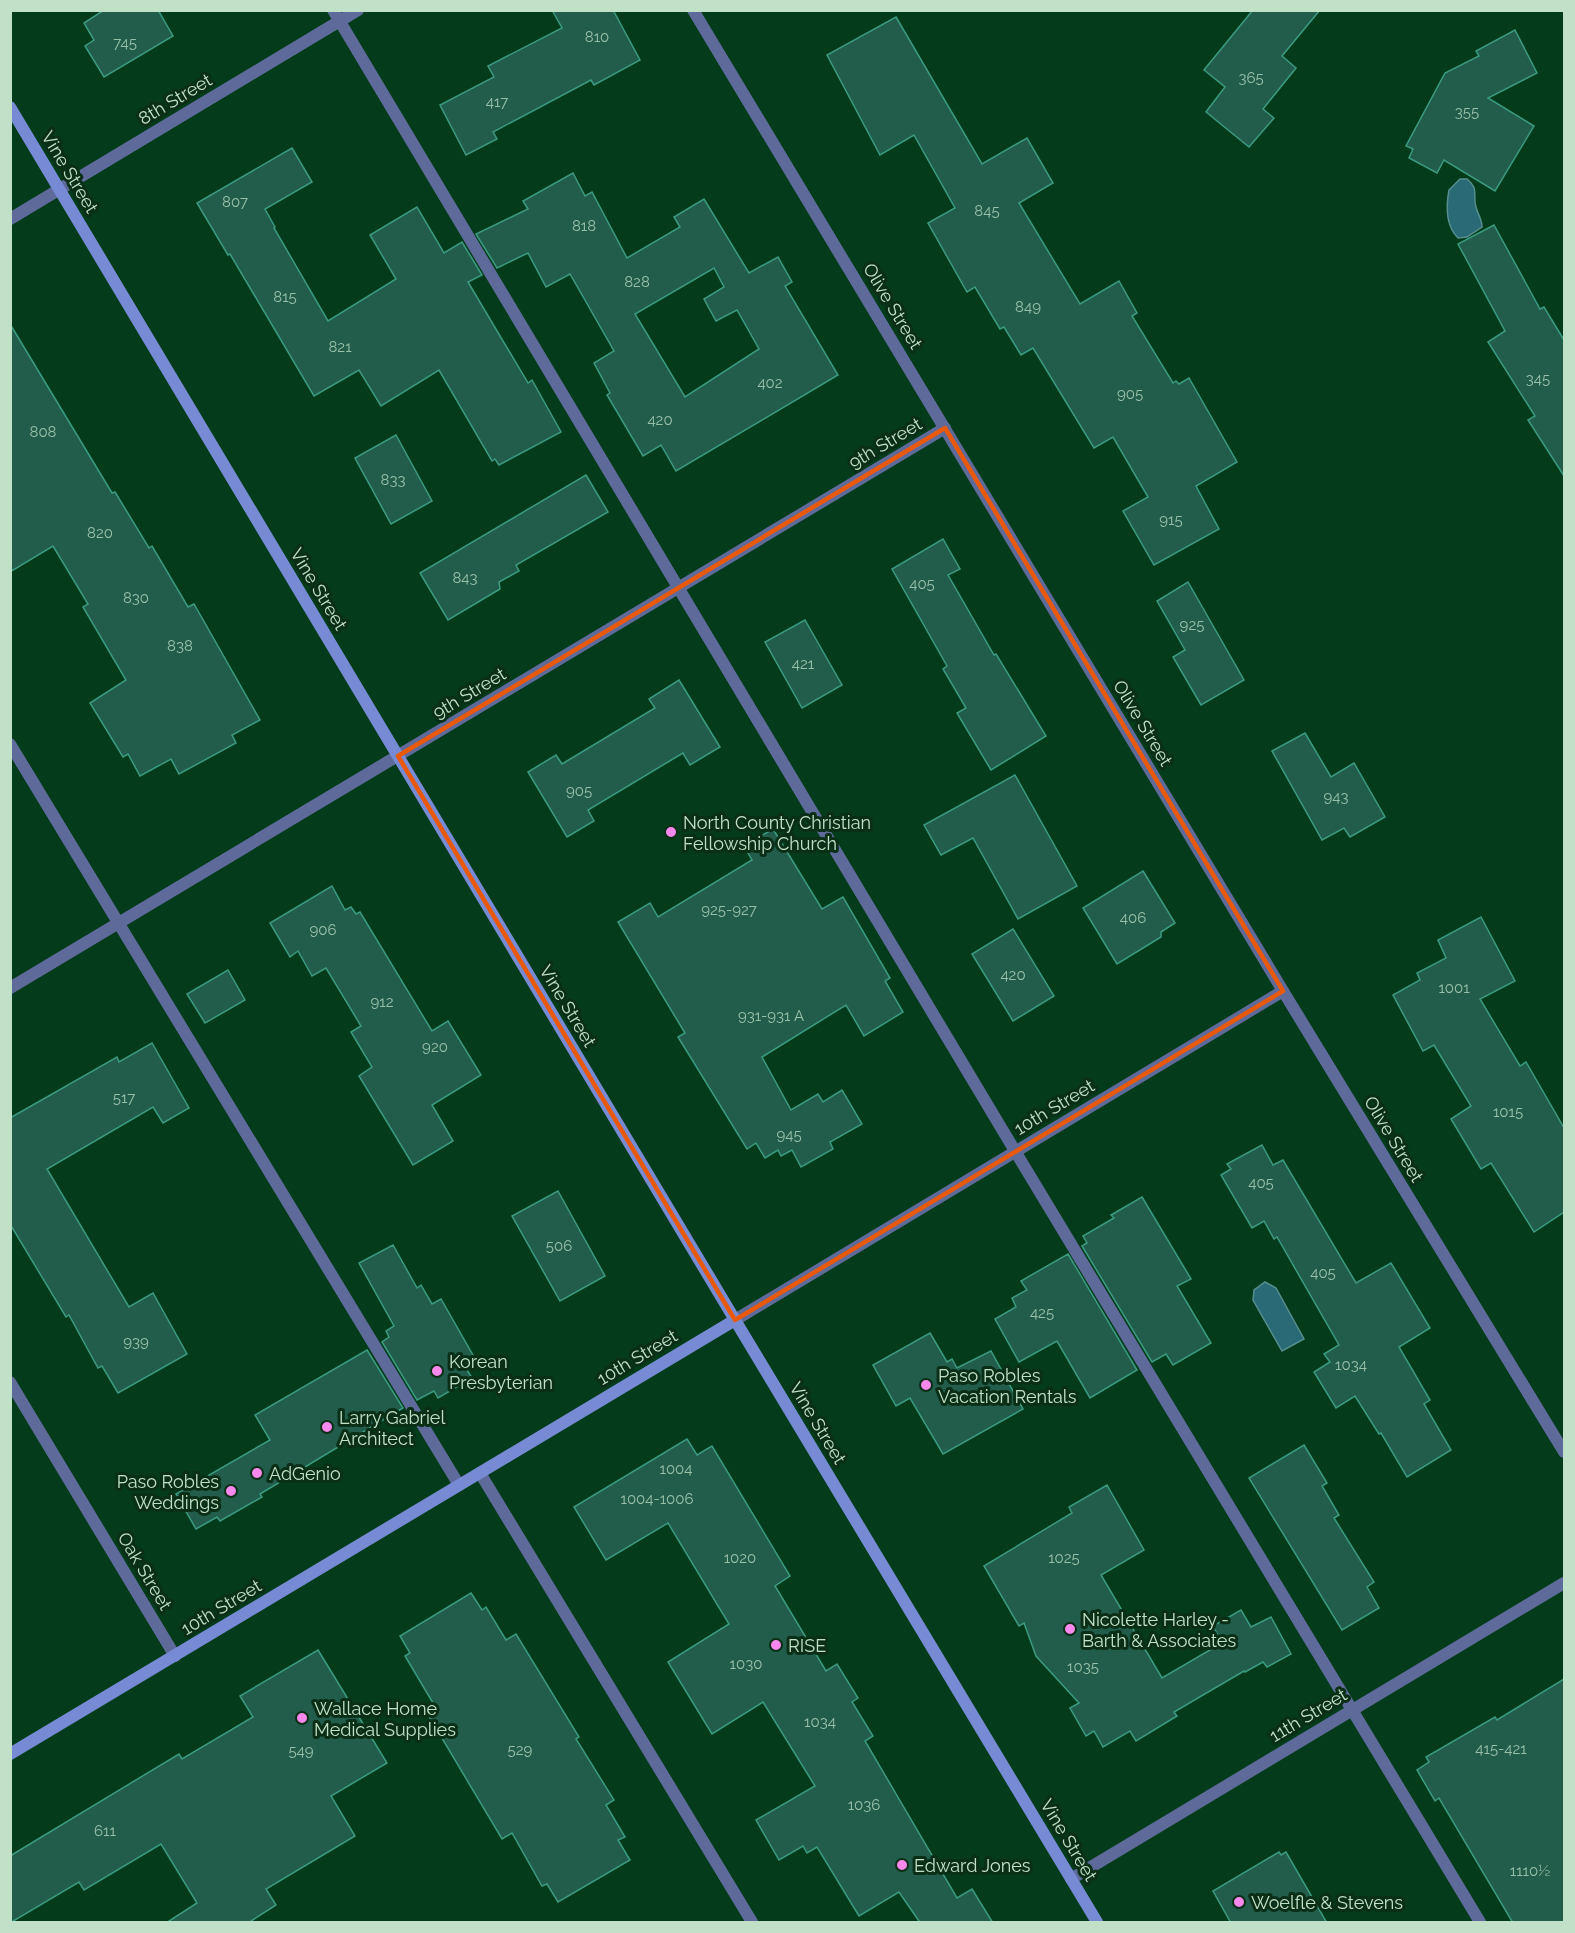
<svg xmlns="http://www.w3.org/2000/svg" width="1575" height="1933" viewBox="0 0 1575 1933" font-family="Raleway,sans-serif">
<rect width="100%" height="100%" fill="#043b1b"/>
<!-- water -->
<g fill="#296a76" stroke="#568e8e" stroke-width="1.5">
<path d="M 1460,179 L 1467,179 C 1480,190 1472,195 1476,207 C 1478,215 1482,219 1482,227 L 1467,237 L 1458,238 C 1445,225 1446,206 1449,190 Z"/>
<polygon points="1265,1282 1276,1288 1304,1339 1282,1351 1253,1300 1254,1290"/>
</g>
<!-- building -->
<g fill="#225d4c" stroke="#3b9b81" stroke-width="1.5" fill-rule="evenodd">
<polygon points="104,10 158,10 173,36 104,77 85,46 94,40 84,23"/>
<polygon points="552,10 613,10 640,60 594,85 591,80 493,132 497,139 466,155 440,105 494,77 488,66 562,28"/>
<polygon points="1253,10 1320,10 1282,56 1296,68 1263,109 1274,118 1249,147 1206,112 1225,87 1204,70"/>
<polygon points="896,17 982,164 1027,138 1053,183 1019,203 1080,304 1119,281 1137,313 1132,316 1173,383 1176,381 1179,384 1189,378 1237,462 1196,486 1219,529 1154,565 1123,511 1148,497 1113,437 1094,448 1033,348 1021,355 1004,327 1000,329 975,287 967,292 928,223 955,208 914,135 880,155 827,55"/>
<polygon points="1515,30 1537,73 1488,98 1534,126 1495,191 1444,160 1437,173 1409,158 1413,149 1406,146 1445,73 1479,56 1476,51"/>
<polygon points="292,148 312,182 265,209 275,227 274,228 328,321 396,279 370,235 417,207 444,253 462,242 482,275 468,282 528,383 532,380 561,432 499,465 495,459 492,461 439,370 381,406 359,370 314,396 230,254 228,255 197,203"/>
<path d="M 573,173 L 585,196 L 592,192 L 627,258 L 680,227 L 674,217 L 704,199 L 749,273 L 778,257 L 792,282 L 785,286 L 838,375 L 676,471 L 661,445 L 643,456 L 607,395 L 610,393 L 594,363 L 614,351 L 570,274 L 546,287 L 528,253 L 497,268 L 476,234 L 528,209 L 523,201 ZM 714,268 L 724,287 L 704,299 L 716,321 L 737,310 L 759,349 L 685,397 L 635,314 Z"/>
<polygon points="1494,225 1540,309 1544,307 1564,340 1564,476 1528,420 1535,416 1488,342 1505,331 1458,244"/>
<polygon points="10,324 112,493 115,492 149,548 152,546 188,607 194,604 260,720 232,735 236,743 179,774 171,759 140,776 128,754 123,757 90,703 126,680 83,607 88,604 53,546 10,572"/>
<polygon points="396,435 432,501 391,524 355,458"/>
<polygon points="586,475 608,512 516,565 519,571 499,582 500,589 448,620 420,573"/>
<polygon points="943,539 960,569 948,575 994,655 996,654 1046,736 991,770 957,713 966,708 943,669 947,666 892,569"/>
<polygon points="1188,582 1244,680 1201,705 1173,657 1185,650 1157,601"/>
<polygon points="805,620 842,685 802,708 765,642"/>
<polygon points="679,680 720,747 690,765 683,753 588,810 594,821 567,837 528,772 556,755 562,764 655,708 649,699"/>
<polygon points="1305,733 1331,777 1354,763 1385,817 1350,837 1344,828 1322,840 1272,751"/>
<polygon points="1015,775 1077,886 1018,919 973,838 941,855 924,825"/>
<polygon points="773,829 822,909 843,897 890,978 885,981 903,1012 864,1036 846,1005 762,1057 791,1110 818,1094 823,1102 842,1090 862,1124 830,1142 833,1149 801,1167 792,1150 781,1156 778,1150 765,1158 756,1143 747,1149 678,1037 685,1033 618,922 650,903 658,917 752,860 744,846"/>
<polygon points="1143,871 1175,923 1161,932 1161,937 1117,964 1083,908"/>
<polygon points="332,886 345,910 351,907 356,914 360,912 432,1031 448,1021 481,1075 432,1105 453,1141 413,1165 359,1076 372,1067 351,1032 361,1026 326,968 312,976 298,951 290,957 270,923"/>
<polygon points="1481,917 1515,981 1480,999 1520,1066 1526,1062 1564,1128 1564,1212 1534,1232 1491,1163 1481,1169 1451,1119 1471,1106 1434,1045 1423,1051 1393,995 1420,980 1417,973 1446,958 1438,940"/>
<polygon points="1013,929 1054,996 1013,1021 972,954"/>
<polygon points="228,970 245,1000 205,1023 187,994"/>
<polygon points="152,1043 189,1108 163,1123 153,1107 47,1169 129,1307 153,1293 187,1354 118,1393 102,1366 98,1368 69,1315 66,1317 10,1224 10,1118 117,1057 119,1062"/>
<polygon points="1262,1145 1273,1165 1283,1160 1356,1283 1391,1263 1430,1328 1399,1347 1430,1400 1424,1404 1451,1450 1407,1477 1381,1433 1379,1434 1355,1396 1336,1408 1314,1372 1330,1362 1324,1354 1339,1345 1277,1237 1274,1239 1264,1221 1252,1228 1221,1175 1231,1169 1227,1164"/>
<polygon points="558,1191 605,1276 560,1301 512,1216"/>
<polygon points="1142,1197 1191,1279 1177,1286 1211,1343 1173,1365 1166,1354 1152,1362 1082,1246 1087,1243 1083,1236 1114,1218 1111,1215"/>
<polygon points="393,1245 417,1288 421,1285 432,1304 441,1299 478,1364 467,1370 472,1378 438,1398 434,1391 417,1400 382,1342 389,1337 386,1331 394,1326 359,1263"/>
<polygon points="1068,1254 1137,1370 1090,1398 1057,1341 1019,1362 995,1319 1016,1307 1012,1298 1027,1290 1021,1281"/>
<polygon points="930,1333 947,1362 952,1359 957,1368 991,1351 1023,1409 943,1454 910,1398 896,1406 873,1365"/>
<polygon points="367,1350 403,1408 260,1494 262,1497 220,1521 217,1517 196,1529 176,1494 270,1440 255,1415"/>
<polygon points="687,1439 697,1455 712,1446 790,1576 775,1586 826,1671 837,1664 858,1698 852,1702 873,1736 865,1741 957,1898 972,1889 993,1923 917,1923 919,1921 899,1892 859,1916 817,1847 807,1853 803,1846 779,1860 756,1820 815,1786 763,1702 712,1734 668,1662 729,1624 668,1523 606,1560 574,1507"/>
<polygon points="1304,1445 1327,1483 1322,1486 1339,1515 1334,1518 1374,1582 1367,1587 1379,1608 1342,1630 1249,1478"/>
<polygon points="1107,1485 1144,1550 1101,1575 1162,1678 1222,1643 1213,1626 1241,1610 1251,1627 1271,1617 1291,1654 1267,1667 1263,1662 1245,1672 1244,1671 1174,1712 1177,1716 1136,1741 1130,1731 1103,1747 1094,1731 1086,1736 1070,1708 1079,1703 1036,1656 1024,1623 1019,1626 984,1566 1072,1513 1069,1507"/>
<polygon points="471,1593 482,1610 486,1607 506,1640 516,1634 579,1737 576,1739 614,1800 606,1805 625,1837 618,1840 630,1860 558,1902 547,1884 542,1886 512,1833 502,1839 427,1713 436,1708 405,1656 410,1653 400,1636"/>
<polygon points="318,1650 387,1763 331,1796 355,1836 266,1889 276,1905 248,1923 166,1923 197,1903 161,1844 84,1890 79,1882 10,1923 10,1856 179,1754 182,1759 253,1717 240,1696"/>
<polygon points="1564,1679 1564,1923 1513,1923 1439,1798 1435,1801 1417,1770 1429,1762 1426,1757 1495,1717 1497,1720"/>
<polygon points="1279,1852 1281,1855 1286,1852 1327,1923 1231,1923 1213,1891"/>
</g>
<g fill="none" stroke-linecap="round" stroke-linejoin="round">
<!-- lane -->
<g stroke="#5e6b9a" stroke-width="12">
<polyline points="333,10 1015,1151 1480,1922"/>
<polyline points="10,744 459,1485"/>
<polyline points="480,1473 752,1922"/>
</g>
<!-- street -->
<g stroke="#5e6b9a" stroke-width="12">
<polyline points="693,10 1283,991 1564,1452"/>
<polyline points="10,219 358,10"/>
<polyline points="10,988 945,428"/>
<polyline points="735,1320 1283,991"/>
<polyline points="10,1382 175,1656"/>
<polyline points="1071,1879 1564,1583"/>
</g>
<!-- secondary -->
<g stroke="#778bd5" stroke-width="12">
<polyline points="10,107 735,1320 1097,1922"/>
<polyline points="10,1754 735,1320"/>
</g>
</g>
<!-- marked area -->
<path fill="none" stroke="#e8590c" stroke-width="4.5" stroke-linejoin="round" d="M 945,428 L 1283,991 L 735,1320 L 398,756 Z"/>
<!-- markers -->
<g fill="#f888eb" stroke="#0b2e17" stroke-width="2">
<circle cx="671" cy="832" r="6"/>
<circle cx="437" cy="1371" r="6"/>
<circle cx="926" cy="1385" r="6"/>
<circle cx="327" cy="1427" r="6"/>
<circle cx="257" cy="1473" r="6"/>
<circle cx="231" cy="1491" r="6"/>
<circle cx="1070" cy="1629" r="6"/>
<circle cx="776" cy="1645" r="6"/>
<circle cx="302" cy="1718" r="6"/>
<circle cx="902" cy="1865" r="6"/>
<circle cx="1239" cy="1902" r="6"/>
</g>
<g text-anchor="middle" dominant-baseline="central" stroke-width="6" stroke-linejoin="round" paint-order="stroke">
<!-- number labels -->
<g font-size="15" fill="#98c0a8">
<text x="597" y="37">810</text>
<text x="125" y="43">745</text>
<text x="1251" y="78">365</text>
<text x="497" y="102">417</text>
<text x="1467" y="112">355</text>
<text x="235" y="202">807</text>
<text x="987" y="211">845</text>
<text x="584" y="226">818</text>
<text x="637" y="282">828</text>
<text x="285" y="297">815</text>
<text x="1028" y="307">849</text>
<text x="340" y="347">821</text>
<text x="1538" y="379">345</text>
<text x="770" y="383">402</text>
<text x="1130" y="394">905</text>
<text x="660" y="420">420</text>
<text x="43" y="432">808</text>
<text x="393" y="480">833</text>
<text x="1171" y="520">915</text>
<text x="100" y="533">820</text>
<text x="465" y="578">843</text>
<text x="922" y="584">405</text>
<text x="136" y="598">830</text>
<text x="1192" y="625">925</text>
<text x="180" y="646">838</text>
<text x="803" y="664">421</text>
<text x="579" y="791">905</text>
<text x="1336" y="797">943</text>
<text x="729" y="910">925-927</text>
<text x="1133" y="918">406</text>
<text x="323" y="930">906</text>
<text x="1013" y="975">420</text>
<text x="1454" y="988">1001</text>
<text x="382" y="1002">912</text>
<text x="771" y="1016">931-931 A</text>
<text x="435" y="1047">920</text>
<text x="124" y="1098">517</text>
<text x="1508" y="1112">1015</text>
<text x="789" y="1135">945</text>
<text x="1261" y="1183">405</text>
<text x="559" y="1246">506</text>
<text x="1323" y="1273">405</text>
<text x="1042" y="1313">425</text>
<text x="136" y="1342">939</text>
<text x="1351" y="1365">1034</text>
<text x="676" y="1469">1004</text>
<text x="657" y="1499">1004-1006</text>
<text x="740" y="1558">1020</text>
<text x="1064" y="1558">1025</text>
<text x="746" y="1664">1030</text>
<text x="1083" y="1667">1035</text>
<text x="820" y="1722">1034</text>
<text x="1501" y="1749">415-421</text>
<text x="520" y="1750">529</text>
<text x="301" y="1751">549</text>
<text x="864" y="1805">1036</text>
<text x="105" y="1831">611</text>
<text x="1530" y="1871">1110½</text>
</g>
<!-- street labels -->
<g font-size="18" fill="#c0e1c7" stroke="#0b2e17">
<text transform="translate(175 99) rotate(-31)">8th Street</text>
<text transform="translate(70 172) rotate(59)">Vine Street</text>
<text transform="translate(893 306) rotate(59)">Olive Street</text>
<text transform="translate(885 443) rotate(-31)">9th Street</text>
<text transform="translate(319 589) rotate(59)">Vine Street</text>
<text transform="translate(469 693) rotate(-31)">9th Street</text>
<text transform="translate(1143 723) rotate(59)">Olive Street</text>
<text transform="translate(568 1006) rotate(59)">Vine Street</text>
<text transform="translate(1054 1107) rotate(-31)">10th Street</text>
<text transform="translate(1394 1139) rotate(59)">Olive Street</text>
<text transform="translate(637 1357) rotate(-31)">10th Street</text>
<text transform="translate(818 1423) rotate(59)">Vine Street</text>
<text transform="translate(145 1571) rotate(59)">Oak Street</text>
<text transform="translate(221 1607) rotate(-31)">10th Street</text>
<text transform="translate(1308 1715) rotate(-31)">11th Street</text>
<text transform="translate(1069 1840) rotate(59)">Vine Street</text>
</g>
<!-- poi labels -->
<g font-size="18" fill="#c0e1c7" stroke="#0b2e17" text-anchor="start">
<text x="683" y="822">North County Christian<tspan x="683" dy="21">Fellowship Church</tspan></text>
<text x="449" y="1361">Korean<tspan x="449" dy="21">Presbyterian</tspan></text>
<text x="938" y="1375">Paso Robles<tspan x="938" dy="21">Vacation Rentals</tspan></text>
<text x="339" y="1417">Larry Gabriel<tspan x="339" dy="21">Architect</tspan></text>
<text x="269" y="1473">AdGenio</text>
<text x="219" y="1481" text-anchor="end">Paso Robles<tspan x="219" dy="21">Weddings</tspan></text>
<text x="1082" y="1619">Nicolette Harley -<tspan x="1082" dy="21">Barth &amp; Associates</tspan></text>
<text x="788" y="1645">RISE</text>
<text x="314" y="1708">Wallace Home<tspan x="314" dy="21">Medical Supplies</tspan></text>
<text x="914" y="1865">Edward Jones</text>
<text x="1251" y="1902">Woelfle &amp; Stevens</text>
</g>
</g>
<!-- border -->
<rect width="1575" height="1933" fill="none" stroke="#c0e1c7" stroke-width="24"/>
</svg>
